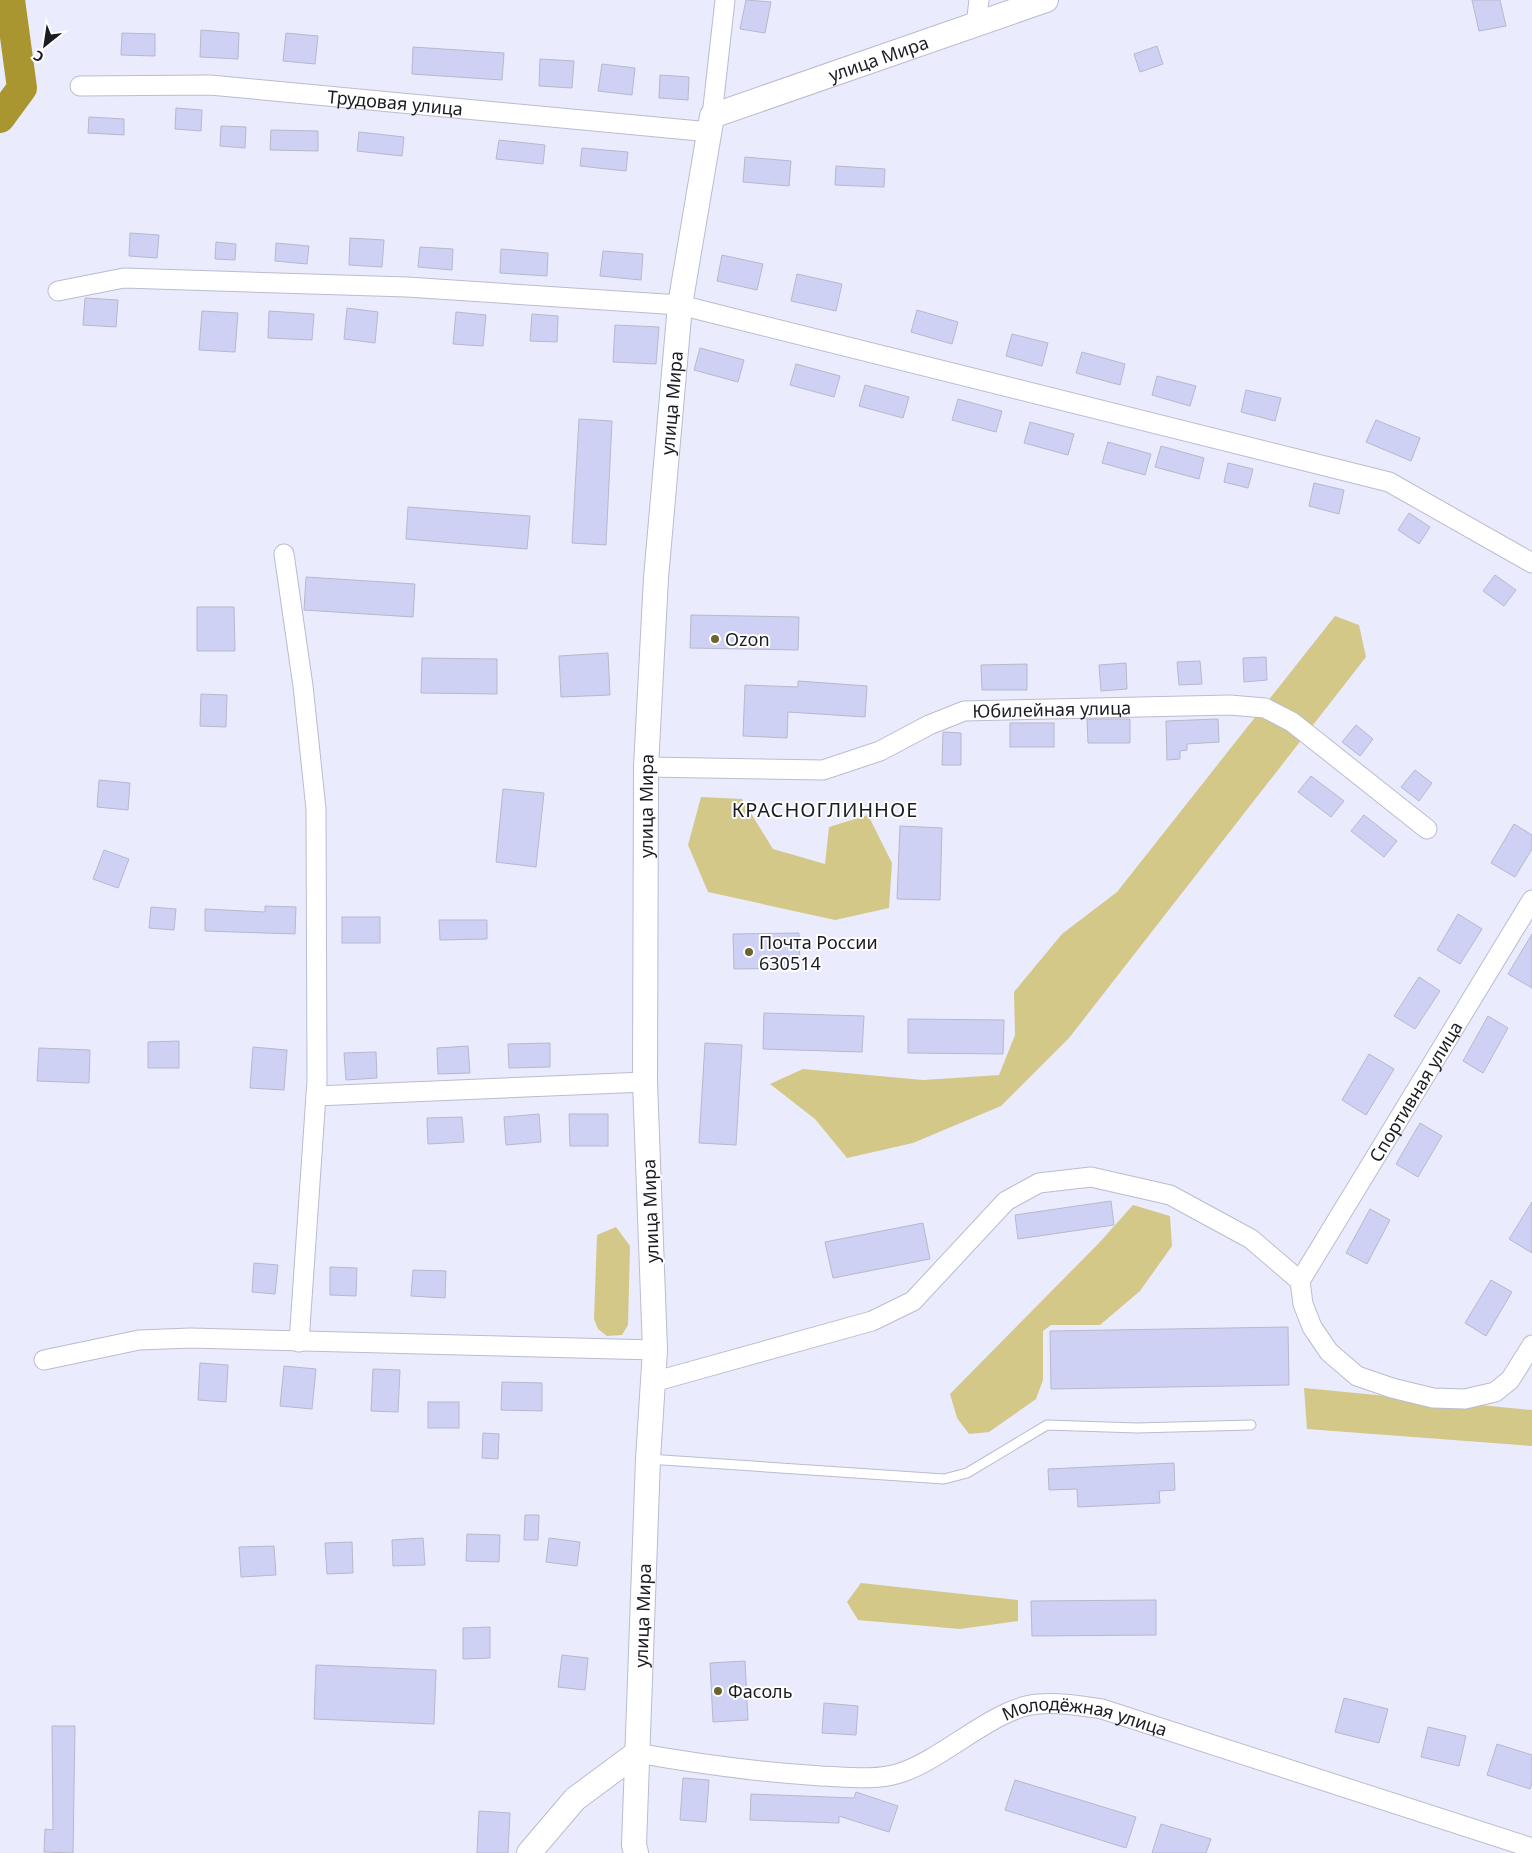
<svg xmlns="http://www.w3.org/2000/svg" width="1532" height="1853" viewBox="0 0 1532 1853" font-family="'Noto Sans',sans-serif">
<rect width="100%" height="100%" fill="#eaebfc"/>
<!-- green -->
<g fill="#d4c889">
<polygon points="1335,616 1359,625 1366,657 1069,1038 1001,1106 913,1143 847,1158 815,1119 770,1084 803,1069 923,1080 999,1075 1015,1035 1014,992 1062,934 1117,892"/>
<polygon points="701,797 742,799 773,849 825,864 829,827 868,815 892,863 889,908 835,920 708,892 688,845"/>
<polygon points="1133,1205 1170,1216 1172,1246 1140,1291 1100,1325 1051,1325 1043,1331 1043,1380 1036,1399 989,1432 969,1434 957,1418 950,1394 1099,1243"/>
<polygon points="616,1227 630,1246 628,1325 622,1335 607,1336 598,1329 594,1319 597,1235"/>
<polygon points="1304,1388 1532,1410 1532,1446 1307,1429"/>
<polygon points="861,1583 1018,1600 1018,1621 960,1629 858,1620 847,1602"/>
</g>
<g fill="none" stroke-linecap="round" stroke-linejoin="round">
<!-- river -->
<polyline stroke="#a99630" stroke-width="30" points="0,118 22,88 10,0"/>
</g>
<!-- building -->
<g fill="#ced1f4" stroke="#b7b8cd">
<polygon points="746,0 771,2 765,33 740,29"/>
<polygon points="1472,0 1500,0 1506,26 1479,31"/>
<polygon points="201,30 239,33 238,59 200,57"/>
<polygon points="122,33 155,34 155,56 121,55"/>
<polygon points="286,33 318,36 315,64 283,61"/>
<polygon points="1157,46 1163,64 1140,72 1134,54"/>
<polygon points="413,47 504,53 502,80 412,74"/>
<polygon points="540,59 574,61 572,88 539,86"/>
<polygon points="602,64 635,68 632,95 598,91"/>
<polygon points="660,75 689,77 688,100 659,98"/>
<polygon points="176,108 202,110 201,131 175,129"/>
<polygon points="89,117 124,119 124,135 88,133"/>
<polygon points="221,126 246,127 245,148 220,146"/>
<polygon points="271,130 318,131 318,151 270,150"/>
<polygon points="359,132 404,137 402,156 357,151"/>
<polygon points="499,140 545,145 543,164 496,159"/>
<polygon points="582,148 628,152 626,171 580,166"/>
<polygon points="745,157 791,161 789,186 743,182"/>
<polygon points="836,166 885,169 884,187 835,185"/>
<polygon points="130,233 159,235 157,258 129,256"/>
<polygon points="350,238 384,240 382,267 349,265"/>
<polygon points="216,242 236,244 235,260 215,259"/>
<polygon points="276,243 309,246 307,264 275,261"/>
<polygon points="420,247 453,249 452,270 418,267"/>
<polygon points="501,249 548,253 547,276 500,273"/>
<polygon points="603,251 643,254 641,280 600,276"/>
<polygon points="722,255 763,264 757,290 717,281"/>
<polygon points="797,274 842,284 836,311 791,301"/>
<polygon points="85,298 118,300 116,327 83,325"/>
<polygon points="347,308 378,312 375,343 344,339"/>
<polygon points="917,310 958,322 952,344 911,332"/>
<polygon points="202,311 238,313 235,352 199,350"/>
<polygon points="269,311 314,314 312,340 268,338"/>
<polygon points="456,312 486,315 483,346 453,344"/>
<polygon points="532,314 558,316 557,342 530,341"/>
<polygon points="615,325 659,327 656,364 613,362"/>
<polygon points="1012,334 1048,343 1042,366 1006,356"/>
<polygon points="700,348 744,360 738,382 694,370"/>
<polygon points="1082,352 1125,364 1120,385 1076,373"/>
<polygon points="796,364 840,376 834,397 790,385"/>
<polygon points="1157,376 1196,386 1190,406 1152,395"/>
<polygon points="865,385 909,397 903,418 859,406"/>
<polygon points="1246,390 1281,398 1275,421 1241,412"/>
<polygon points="958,399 1002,411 996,432 952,420"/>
<polygon points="579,419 612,421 606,545 572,543"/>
<polygon points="1376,420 1420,438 1411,461 1366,442"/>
<polygon points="1030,422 1074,434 1068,455 1024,443"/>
<polygon points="1108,442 1151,454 1145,475 1102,463"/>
<polygon points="1161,446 1204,458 1199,479 1155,467"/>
<polygon points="1228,463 1253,469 1248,488 1224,482"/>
<polygon points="1314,483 1344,490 1339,514 1309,506"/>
<polygon points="408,507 530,516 527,549 406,539"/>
<polygon points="1409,513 1430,527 1419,544 1398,530"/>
<polygon points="1495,575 1516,590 1504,606 1483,591"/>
<polygon points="306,577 415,584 413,617 304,610"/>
<polygon points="197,607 234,607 235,651 197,651"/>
<polygon points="691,615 799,617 798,650 690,648"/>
<polygon points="608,653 610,695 561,697 559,656"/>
<polygon points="1266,657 1267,680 1244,682 1243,658"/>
<polygon points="422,658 497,659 497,694 421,693"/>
<polygon points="1200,661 1202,684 1179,685 1177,662"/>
<polygon points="1126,663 1127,689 1101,691 1099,665"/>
<polygon points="1027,664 1027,690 982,690 981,665"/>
<polygon points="798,681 867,686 865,717 788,712 787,738 743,736 745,685 798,687"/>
<polygon points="201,694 227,695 226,727 200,726"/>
<polygon points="1087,719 1130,719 1130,743 1088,743"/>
<polygon points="1218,719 1219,742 1187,744 1187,750 1180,751 1180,759 1167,760 1166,721"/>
<rect x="1010" y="723" width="44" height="24"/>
<polygon points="1356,725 1373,739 1360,756 1342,742"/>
<polygon points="943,732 961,733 961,765 942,765"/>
<polygon points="1415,770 1432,783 1419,801 1401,787"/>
<polygon points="1311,776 1344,801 1331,817 1298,792"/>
<polygon points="99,780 130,783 128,810 97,807"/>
<polygon points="503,789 544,793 536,867 496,862"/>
<polygon points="1364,815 1397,841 1384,857 1351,831"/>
<polygon points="1514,824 1532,835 1532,849 1515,877 1491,863"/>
<polygon points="900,826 942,828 940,900 897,899"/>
<polygon points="104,850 129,859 118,888 93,879"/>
<polygon points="265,906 296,907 295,934 205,931 205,909 265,912"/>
<polygon points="151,907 176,909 174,930 149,928"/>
<polygon points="1458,914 1482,929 1460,964 1437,950"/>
<rect x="342" y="917" width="38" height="26"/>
<polygon points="439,920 487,920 487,939 440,940"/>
<polygon points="799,933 800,968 734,969 733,934"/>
<polygon points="1532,934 1532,988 1508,974"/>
<polygon points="1419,977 1440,991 1415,1029 1394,1016"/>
<polygon points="764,1013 864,1016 862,1052 763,1049"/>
<polygon points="1488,1016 1508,1028 1483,1073 1463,1061"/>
<polygon points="908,1019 1004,1020 1003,1054 908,1053"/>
<polygon points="179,1041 179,1068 148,1068 148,1042"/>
<polygon points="550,1043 550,1067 509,1068 508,1044"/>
<polygon points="705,1043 742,1045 736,1145 699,1143"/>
<polygon points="468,1046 470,1073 438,1074 437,1048"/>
<polygon points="253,1047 287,1050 284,1090 250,1088"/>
<polygon points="39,1048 90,1050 89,1083 37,1081"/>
<polygon points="376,1052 377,1078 346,1080 344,1053"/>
<polygon points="1369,1054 1394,1069 1366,1115 1342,1100"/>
<polygon points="539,1114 541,1142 506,1145 504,1117"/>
<polygon points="569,1114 608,1114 608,1146 570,1146"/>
<polygon points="462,1117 464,1142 428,1144 427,1118"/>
<polygon points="1420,1123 1442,1136 1418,1177 1396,1164"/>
<polygon points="1111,1201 1114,1225 1018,1239 1015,1215"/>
<polygon points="1532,1202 1532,1253 1509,1239"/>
<polygon points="1370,1209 1390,1220 1367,1264 1346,1253"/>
<polygon points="923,1223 930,1259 833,1278 825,1242"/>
<polygon points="254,1263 278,1265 275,1294 252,1292"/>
<polygon points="330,1267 357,1268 356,1296 330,1295"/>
<polygon points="413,1270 446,1271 445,1298 411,1296"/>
<polygon points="1491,1280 1512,1292 1486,1336 1465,1323"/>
<polygon points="1288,1327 1289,1385 1051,1389 1050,1331"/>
<polygon points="200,1363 228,1365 226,1402 198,1400"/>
<polygon points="284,1366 316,1369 312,1409 280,1406"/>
<polygon points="373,1369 400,1370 398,1412 371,1411"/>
<polygon points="502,1382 542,1383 542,1411 501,1410"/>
<rect x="428" y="1402" width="31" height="26"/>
<polygon points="483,1433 499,1434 498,1459 482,1458"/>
<polygon points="1174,1463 1175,1490 1159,1491 1160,1503 1078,1507 1077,1489 1049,1490 1048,1469"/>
<polygon points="525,1515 539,1515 538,1540 524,1540"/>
<polygon points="467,1534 500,1535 499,1562 466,1561"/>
<polygon points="423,1538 425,1565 393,1566 392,1540"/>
<polygon points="549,1538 580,1542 577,1566 546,1562"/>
<polygon points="352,1542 353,1573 327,1574 325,1543"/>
<polygon points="274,1546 276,1575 241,1577 239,1547"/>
<polygon points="1156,1600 1156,1635 1032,1636 1031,1601"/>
<polygon points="490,1627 490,1658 463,1659 463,1628"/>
<polygon points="562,1655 588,1658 585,1690 558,1687"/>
<polygon points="745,1661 748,1720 713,1722 710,1663"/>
<polygon points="316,1665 436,1670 434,1724 314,1719"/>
<polygon points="1344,1698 1388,1709 1379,1743 1335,1732"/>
<polygon points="824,1703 858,1706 856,1735 822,1733"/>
<polygon points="52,1726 75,1726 73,1853 44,1852 45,1829 53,1830"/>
<polygon points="1428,1727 1466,1736 1459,1766 1421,1757"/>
<polygon points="1497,1744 1532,1755 1532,1782 1530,1789 1487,1775"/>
<polygon points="683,1778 709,1780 706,1822 680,1820"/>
<polygon points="1015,1780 1136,1817 1126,1848 1005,1810"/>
<polygon points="856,1792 898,1806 889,1832 839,1816 839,1823 750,1820 751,1794 854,1798"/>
<polygon points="479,1811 510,1813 508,1853 477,1853"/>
<polygon points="1161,1824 1211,1839 1206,1853 1152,1853"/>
</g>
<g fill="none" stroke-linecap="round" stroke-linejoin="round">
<defs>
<polyline id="service" points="648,1459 944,1479 967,1473 1047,1425 1137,1428 1251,1425"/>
<g id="minor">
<polyline points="976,25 979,0"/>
<path id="s1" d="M 80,86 L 210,85 L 710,132"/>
<polyline points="712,116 725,0"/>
<polyline points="58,291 124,278 407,287 680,305 1389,482 1532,563"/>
<polyline points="284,554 303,686 316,809 317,1081 299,1342"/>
<path id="s2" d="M 646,767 L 823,770 L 880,751 L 929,725 L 964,711 L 1230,705 L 1265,708 L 1292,722 L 1427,829"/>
<polyline points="316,1096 645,1082"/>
<path id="s3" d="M 1300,1281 L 1532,900"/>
<polyline points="44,1360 139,1340 191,1338 655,1350"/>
<polyline points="653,1382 872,1321 913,1301 1006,1201 1039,1183 1091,1177 1170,1195 1251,1239 1300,1281 1303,1304 1312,1327 1329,1352 1357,1376 1392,1388 1433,1398 1465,1399 1495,1392 1510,1380 1532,1345"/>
<path id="s4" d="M 637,1753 C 698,1764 759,1772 821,1776 C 847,1777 875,1781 900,1773 C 944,1759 995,1707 1038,1704 C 1060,1702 1081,1706 1102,1709 L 1532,1848"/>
</g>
<g id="tertiary">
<polyline points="529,1853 575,1799 637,1753"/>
<path id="s5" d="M 636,1853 L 634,1845 L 648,1459 L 655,1350 L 645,1082 L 646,767 L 656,578 L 680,305 L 712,116 L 1046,0"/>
</g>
</defs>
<!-- service casing -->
<use href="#service" stroke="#babcd0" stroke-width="11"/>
<!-- minor casing -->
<use href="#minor" stroke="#babcd0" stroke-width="21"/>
<!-- tertiary casing -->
<use href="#tertiary" stroke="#babcd0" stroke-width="26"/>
<!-- service -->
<use href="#service" stroke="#fff" stroke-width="9"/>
<!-- minor -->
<use href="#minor" stroke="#fff" stroke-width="19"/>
<!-- tertiary -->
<use href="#tertiary" stroke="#fff" stroke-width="24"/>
</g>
<!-- markers -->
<g fill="#6c632f" stroke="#fff" stroke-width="2">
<circle cx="715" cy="639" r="5"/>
<circle cx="749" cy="952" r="5"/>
<circle cx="718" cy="1691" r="5"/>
</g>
<g text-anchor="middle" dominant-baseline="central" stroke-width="4" stroke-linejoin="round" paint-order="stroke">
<!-- street labels -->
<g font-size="18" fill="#1b1c23" stroke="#fff">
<text stroke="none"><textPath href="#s5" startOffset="1918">улица Мира</textPath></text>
<text stroke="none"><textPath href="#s1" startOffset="316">Трудовая улица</textPath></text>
<text stroke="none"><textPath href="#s5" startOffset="1452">улица Мира</textPath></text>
<text stroke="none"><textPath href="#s2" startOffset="418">Юбилейная улица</textPath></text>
<text stroke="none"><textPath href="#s5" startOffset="1048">улица Мира</textPath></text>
<text stroke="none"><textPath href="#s3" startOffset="222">Спортивная улица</textPath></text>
<text transform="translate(650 1211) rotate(-92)">улица Мира</text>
<text stroke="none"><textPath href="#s5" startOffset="238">улица Мира</textPath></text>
<text stroke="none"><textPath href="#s4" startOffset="468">Молодёжная улица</textPath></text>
</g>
<!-- poi labels -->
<g font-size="18" fill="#1b1c23" stroke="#fff" text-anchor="start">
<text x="725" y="639">Ozon</text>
<text x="759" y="942">Почта России<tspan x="759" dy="21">630514</tspan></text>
<text x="728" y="1691">Фасоль</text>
</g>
<!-- quarter labels -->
<g font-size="20" letter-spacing="1" fill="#1b1c23" stroke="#fff">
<text x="825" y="809">КРАСНОГЛИННОЕ</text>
</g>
</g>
<!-- north arrow -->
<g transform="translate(45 45) rotate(210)" stroke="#ffffff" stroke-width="4" paint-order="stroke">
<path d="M0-4L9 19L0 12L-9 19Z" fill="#1b1c23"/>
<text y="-8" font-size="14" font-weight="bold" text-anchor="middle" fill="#1b1c23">С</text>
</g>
</svg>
